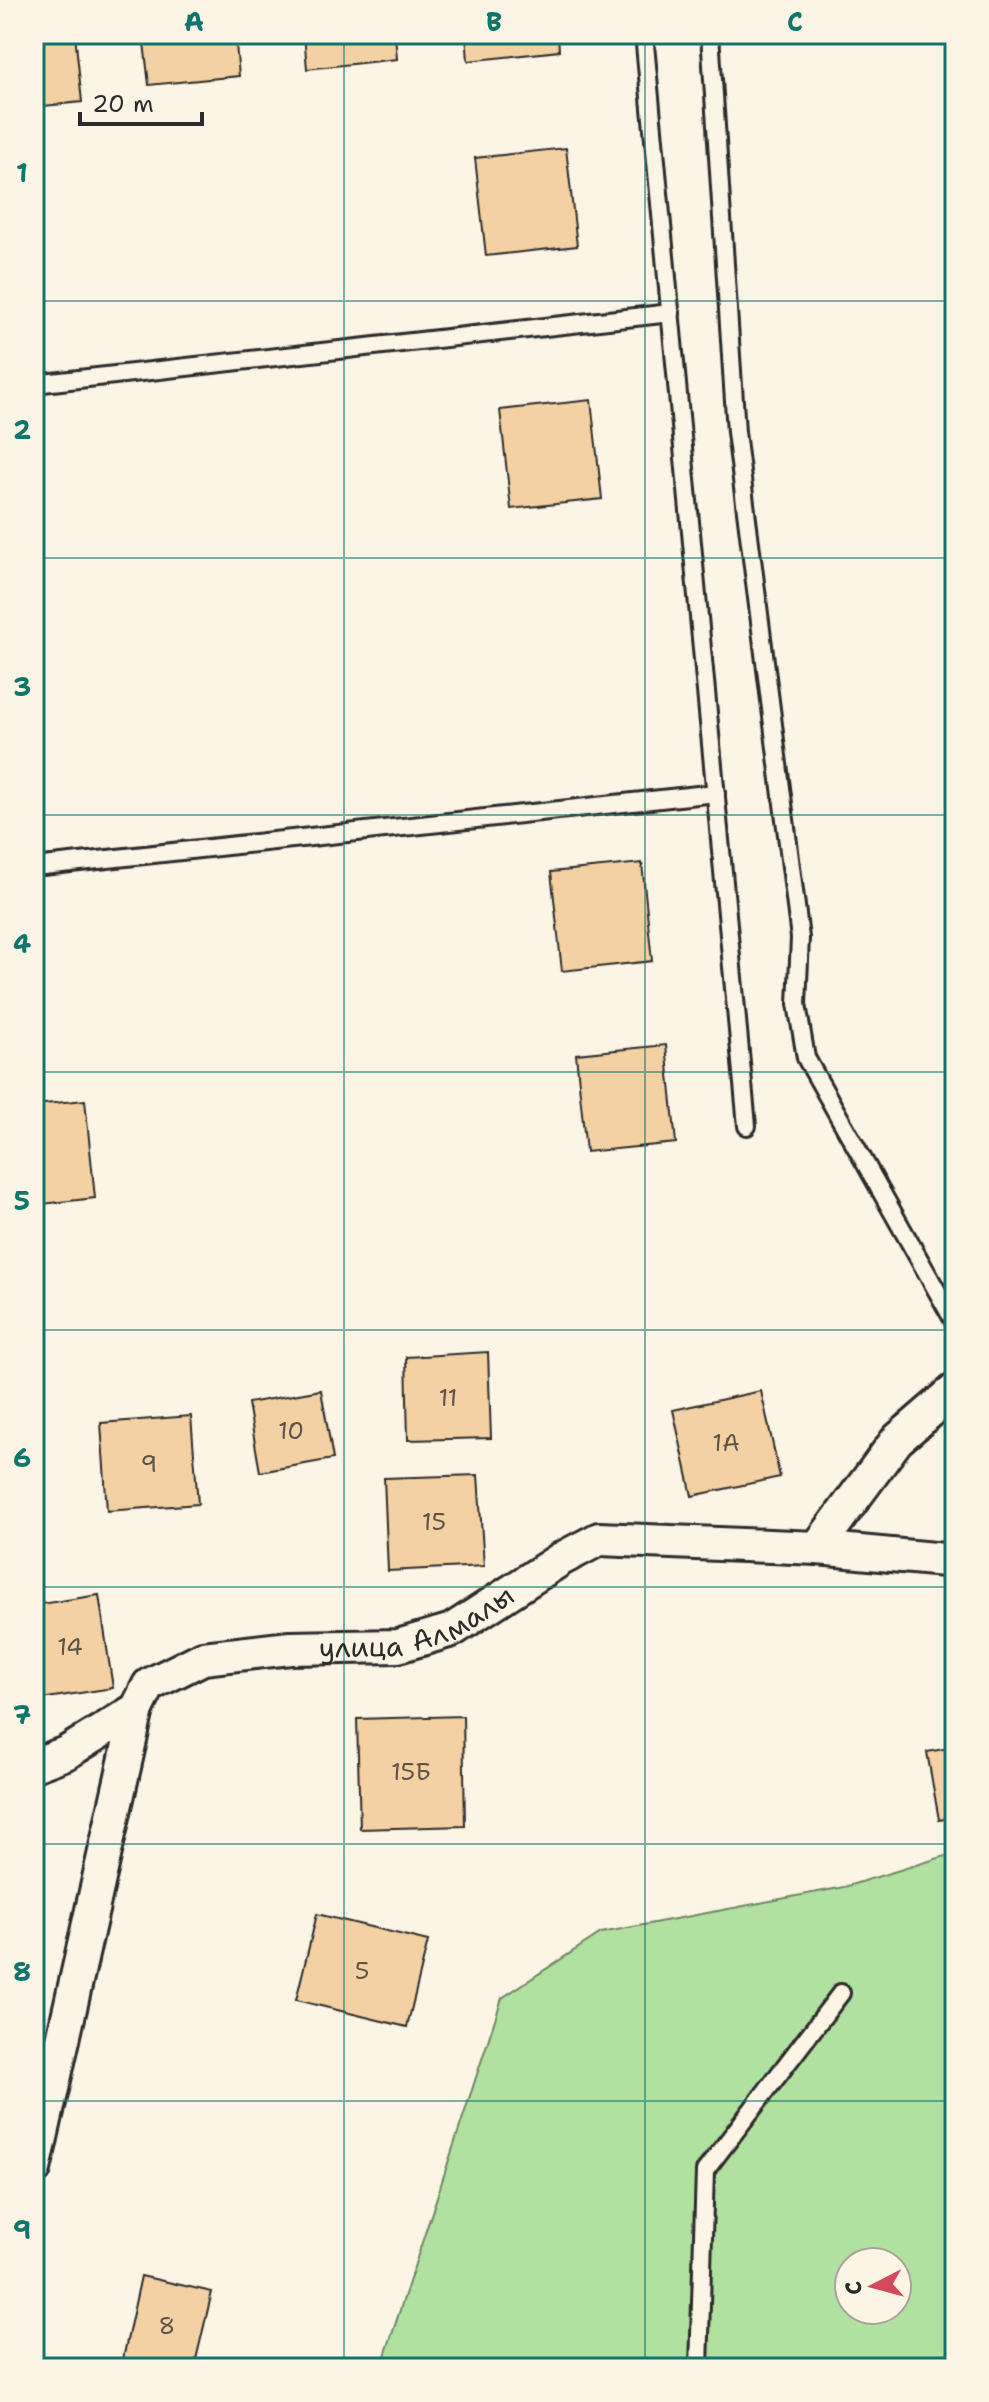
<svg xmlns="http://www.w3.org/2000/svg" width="989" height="2402" viewBox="0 0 989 2402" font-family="'Shantell Sans',sans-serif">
<rect width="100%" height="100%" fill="#fcf5e5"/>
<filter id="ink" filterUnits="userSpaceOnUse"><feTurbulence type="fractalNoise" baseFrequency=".0125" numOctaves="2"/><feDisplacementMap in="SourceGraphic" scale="16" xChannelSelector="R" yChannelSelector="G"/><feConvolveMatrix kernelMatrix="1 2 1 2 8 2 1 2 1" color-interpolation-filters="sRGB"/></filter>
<g filter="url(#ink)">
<!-- green -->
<path fill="#b1e1a1" stroke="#6e8666" stroke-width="2" fill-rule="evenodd" d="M 955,1853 L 955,2368 L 381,2368 L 502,1998 L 601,1933 L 844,1887 ZM 849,2262 L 897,2262 L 897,2310 L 849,2310 Z"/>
<!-- building -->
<g fill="#f3d1a4" stroke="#2b2b2b" stroke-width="2">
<polygon points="34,34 75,34 82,102 34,107"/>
<polygon points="143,34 235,34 239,76 149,85"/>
<polygon points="304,34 395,34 397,59 307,69"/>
<polygon points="466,34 558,34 559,51 468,61"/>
<polygon points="566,148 577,246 486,256 475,158"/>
<polygon points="591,400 602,499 511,509 500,410"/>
<polygon points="642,863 652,961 562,971 551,872"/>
<polygon points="666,1045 676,1143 586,1152 576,1054"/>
<polygon points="85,1100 95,1198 34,1205 34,1105"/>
<polygon points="488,1352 491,1438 408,1440 406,1357"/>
<polygon points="321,1390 333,1459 260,1472 248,1403"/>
<polygon points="761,1391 780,1477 692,1496 673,1410"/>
<polygon points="191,1416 198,1504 107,1511 101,1423"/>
<polygon points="478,1475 484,1566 388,1571 384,1478"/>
<polygon points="99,1595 113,1688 34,1700 34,1605"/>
<polygon points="463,1716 465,1826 360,1829 357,1719"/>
<polygon points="955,1747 955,1817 939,1820 927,1752"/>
<polygon points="317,1914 428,1941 407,2027 296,2000"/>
<polygon points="141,2276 212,2292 194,2368 160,2368 123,2359"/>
</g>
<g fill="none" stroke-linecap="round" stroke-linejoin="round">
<defs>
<g id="lane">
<polyline points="644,34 747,1126"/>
<polyline points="710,34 736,432 800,938 797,1004 806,1058 955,1323"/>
<polyline points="34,384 671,313"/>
<polyline points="34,867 716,793"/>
<polyline points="699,2368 705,2171 841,1993"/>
</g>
<g id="street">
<polyline points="817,1548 897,1440 955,1390"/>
<path id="s1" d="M 34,1765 L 66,1753 L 137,1709 L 149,1685 L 203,1658 L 290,1648 L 398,1646 L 452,1630 L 561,1559 L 599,1539 L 817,1548 L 955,1561"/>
<polyline points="34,2169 137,1709"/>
</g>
</defs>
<!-- lane casing -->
<use href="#lane" stroke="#2b2b2b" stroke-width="22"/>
<!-- street casing -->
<use href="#street" stroke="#2b2b2b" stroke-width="38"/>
<!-- lane -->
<use href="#lane" stroke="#fcf5e5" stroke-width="16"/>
<!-- street -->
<use href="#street" stroke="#fcf5e5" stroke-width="32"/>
</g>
</g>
<!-- grid -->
<path fill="none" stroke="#0f766e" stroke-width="2" stroke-opacity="0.55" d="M 344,34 L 344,2368M 645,34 L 645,2368M 34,301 L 955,301M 34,558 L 955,558M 34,815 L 955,815M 34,1072 L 955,1072M 34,1330 L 955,1330M 34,1587 L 955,1587M 34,1844 L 955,1844M 34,2101 L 955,2101"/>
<g text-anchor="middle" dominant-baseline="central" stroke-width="8" stroke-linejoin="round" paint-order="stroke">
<!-- number labels -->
<g font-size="24" fill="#5d5449">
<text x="448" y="1398">11</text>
<text x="291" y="1431">10</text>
<text x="726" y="1443">1А</text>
<text x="149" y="1464">9</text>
<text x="434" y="1522">15</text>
<text x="70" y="1647">14</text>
<text x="411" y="1772">15Б</text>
<text x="362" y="1971">5</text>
<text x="167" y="2326">8</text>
</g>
<!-- street labels -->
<g font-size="28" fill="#2b2b2b" stroke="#fcf5e5">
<text stroke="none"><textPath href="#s1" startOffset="424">улица Алмалы</textPath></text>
</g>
</g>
<!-- margin -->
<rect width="989" height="2402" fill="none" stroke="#fcf5e5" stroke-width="88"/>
<!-- north arrow -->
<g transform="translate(873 2286) rotate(264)"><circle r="38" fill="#fcf5e5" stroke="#a8a49b" stroke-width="2"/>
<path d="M0-6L14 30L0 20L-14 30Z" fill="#d1495b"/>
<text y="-12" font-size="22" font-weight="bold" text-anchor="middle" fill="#2b2b2b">С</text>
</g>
<!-- scale -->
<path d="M80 112v12h122v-12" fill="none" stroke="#2b2b2b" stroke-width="4"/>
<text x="92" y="112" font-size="24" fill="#2b2b2b" stroke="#fcf5e5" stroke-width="6" paint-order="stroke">20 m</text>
<rect x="44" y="44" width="901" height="2314" fill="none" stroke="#0f766e" stroke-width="3"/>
<g font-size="26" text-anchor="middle" font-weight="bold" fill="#0f766e">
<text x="194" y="31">A</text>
<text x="494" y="31">B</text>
<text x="795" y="31">C</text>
<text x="22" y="182">1</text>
<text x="22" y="439">2</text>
<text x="22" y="696">3</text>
<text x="22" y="953">4</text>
<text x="22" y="1210">5</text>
<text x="22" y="1467">6</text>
<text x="22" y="1724">7</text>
<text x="22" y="1981">8</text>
<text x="22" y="2239">9</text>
</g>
</svg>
